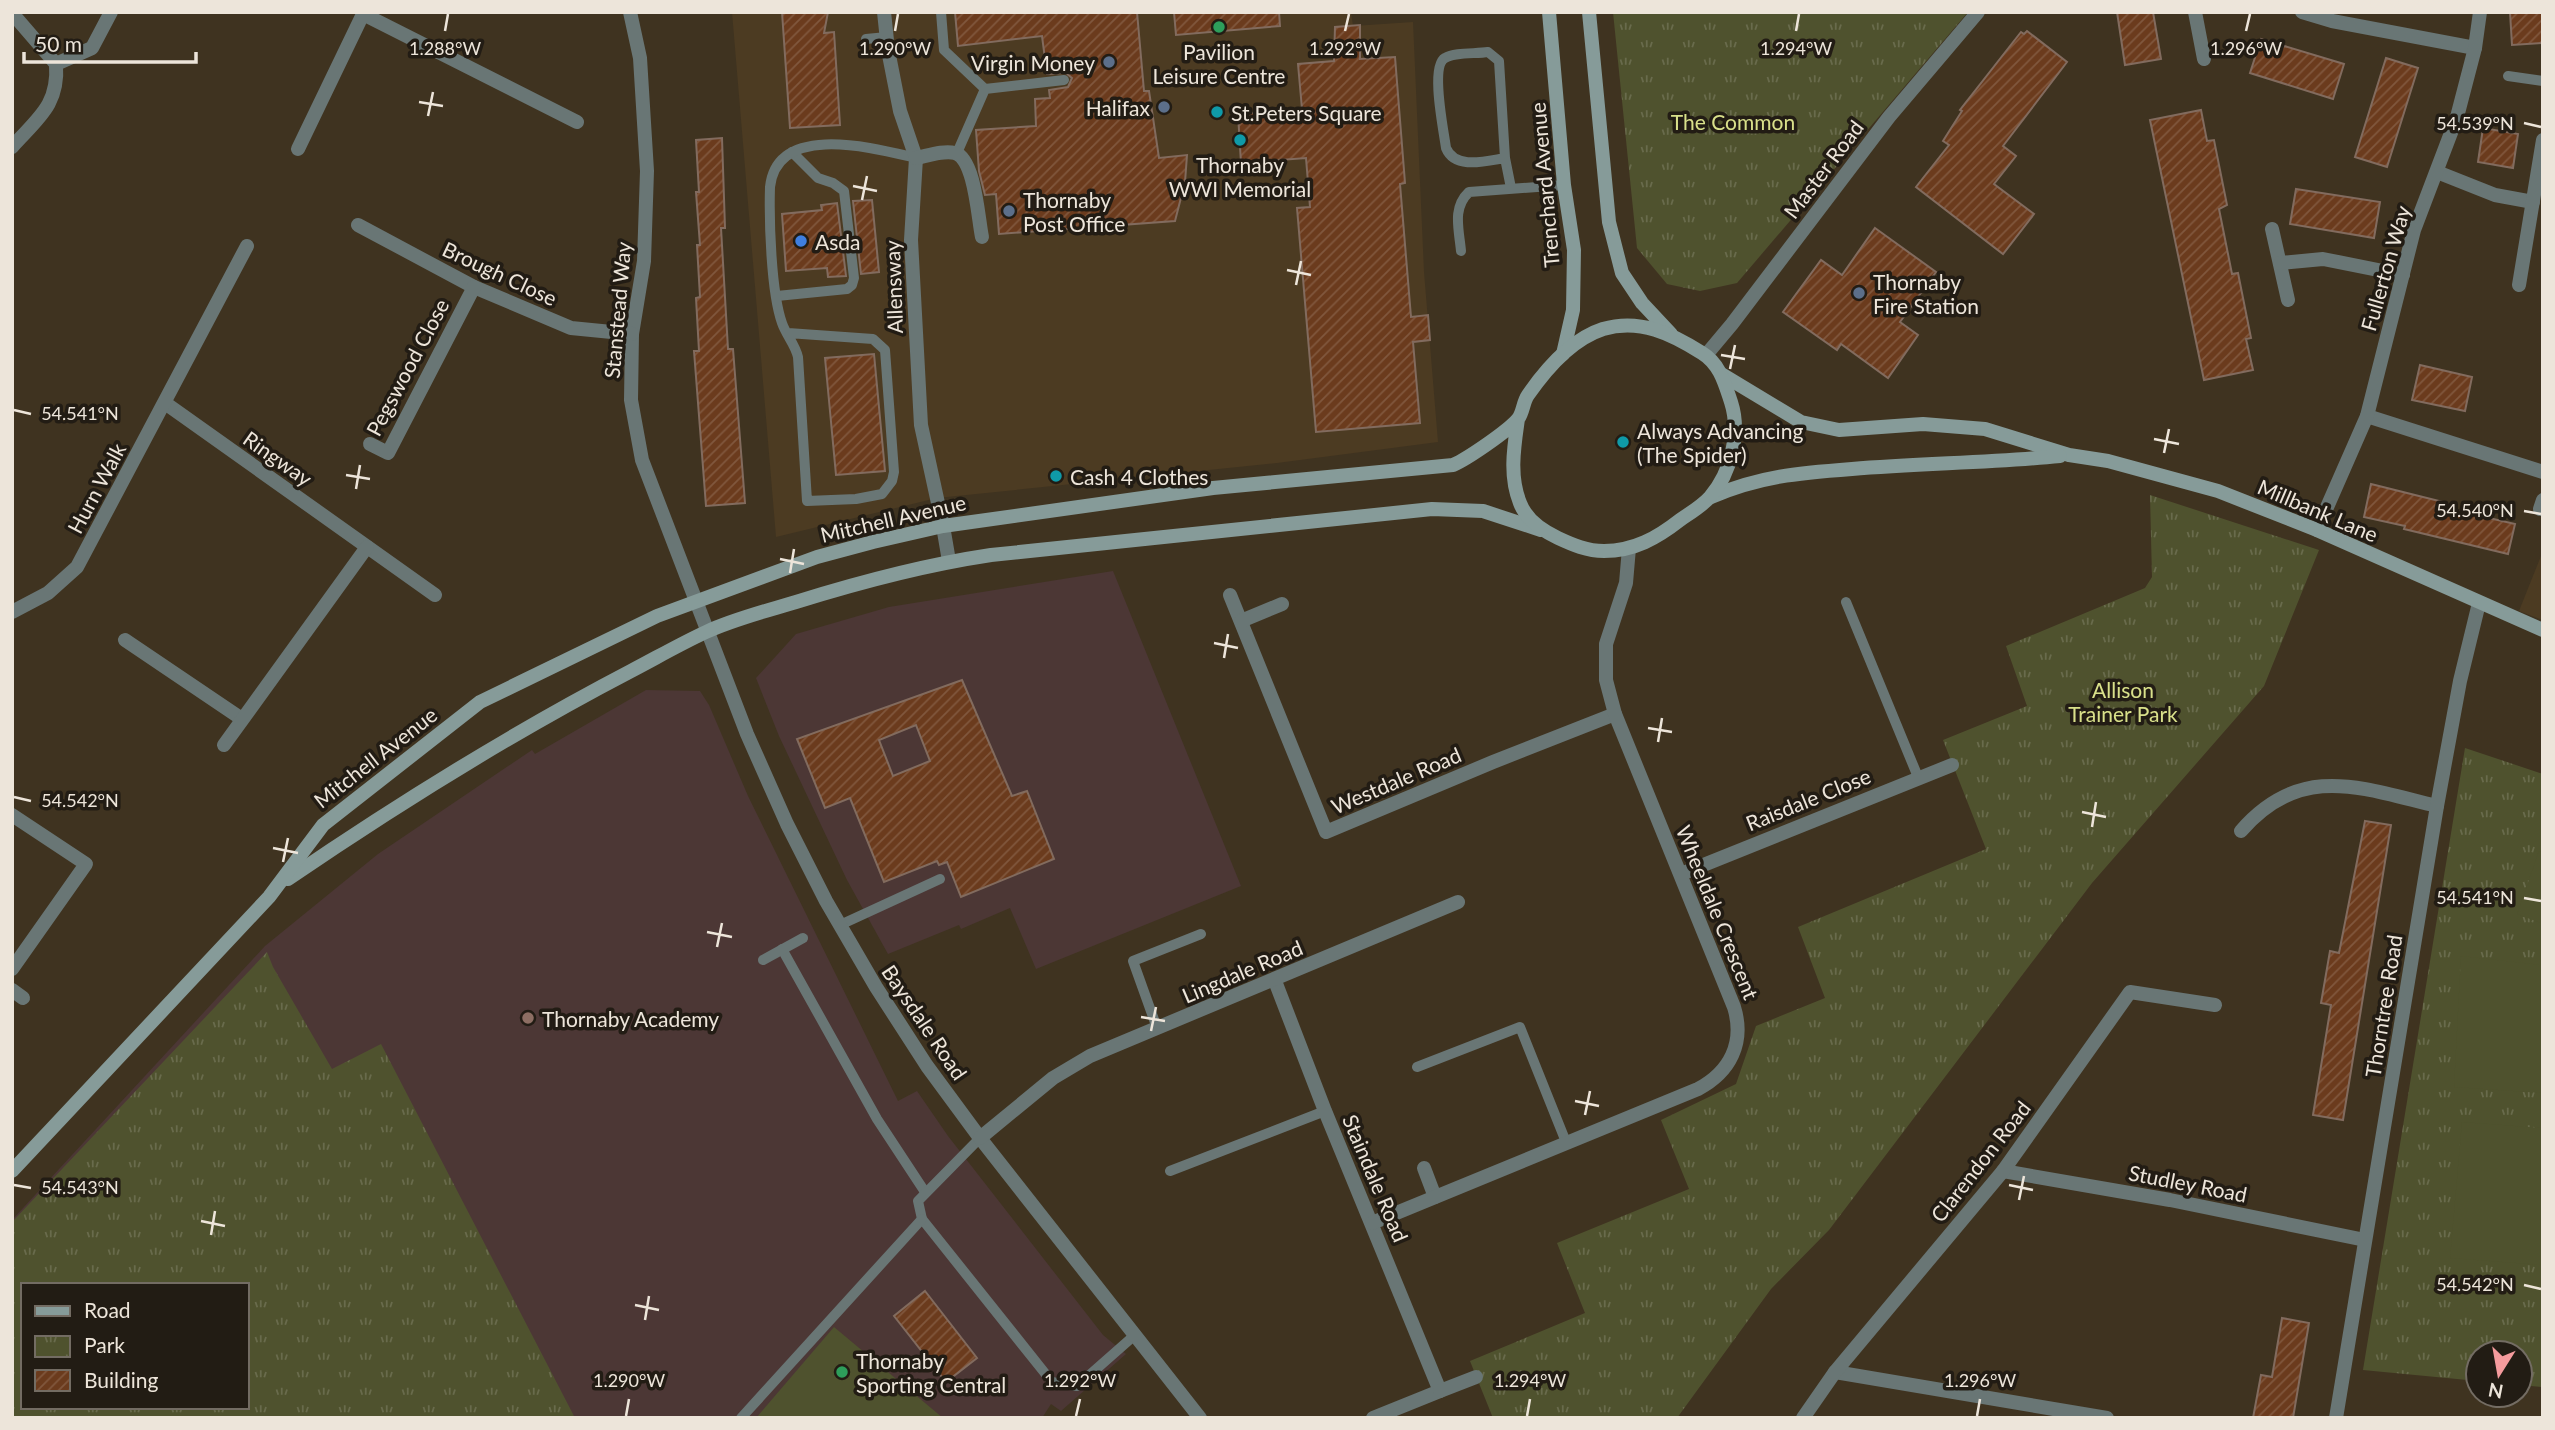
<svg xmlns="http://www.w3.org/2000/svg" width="2555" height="1430" viewBox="0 0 2555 1430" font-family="Lato,sans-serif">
<defs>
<pattern id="park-tufts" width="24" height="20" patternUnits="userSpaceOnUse" patternTransform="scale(1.75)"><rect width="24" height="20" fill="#4f522e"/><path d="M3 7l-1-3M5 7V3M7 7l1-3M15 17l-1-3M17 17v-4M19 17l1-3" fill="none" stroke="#696b4c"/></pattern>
<pattern id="building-hatch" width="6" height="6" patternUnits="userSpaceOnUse" patternTransform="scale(1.75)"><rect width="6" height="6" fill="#6b3b1d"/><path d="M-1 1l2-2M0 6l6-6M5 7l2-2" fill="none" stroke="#80573d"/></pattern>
</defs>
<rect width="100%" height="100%" fill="#3f3320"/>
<!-- built -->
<g fill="#4c3b22">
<polygon points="732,12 1351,12 1353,26 1413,22 1424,272 1438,442 1277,463 937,498 776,537"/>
<polygon points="2543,551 2543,620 2519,611"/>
</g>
<!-- education -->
<g fill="#4c3735" fill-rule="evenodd">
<polygon points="1113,571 1241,886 1036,969 1010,908 961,929 959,925 888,954 847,880 779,736 756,678 796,634 889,607"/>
<path d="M 646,690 L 700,691 L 709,705 L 748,796 L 898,1101 L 917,1091 L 948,1136 L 1103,1335 L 1126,1354 L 1061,1411 L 1051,1404 L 1042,1418 L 12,1418 L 12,1220 L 265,946 L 378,854 L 532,750 L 535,754 ZM 23,1285 L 247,1285 L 247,1407 L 23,1407 Z"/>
</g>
<!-- park -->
<g fill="url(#park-tufts)" fill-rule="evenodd">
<polygon points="1613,12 1968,12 1737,283 1700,291 1667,284 1637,248"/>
<polygon points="2150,495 2319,550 2264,686 2092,883 1829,1230 1771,1289 1677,1418 1493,1418 1470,1361 1585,1313 1557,1243 1689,1189 1661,1120 1736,1084 1756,1026 1825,998 1798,927 1986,849 1943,740 2027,706 2006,646 2145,588 2152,577"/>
<polygon points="2465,748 2543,774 2543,1387 2520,1385 2520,1353 2478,1353 2478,1381 2363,1370"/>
<path d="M 267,952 L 273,967 L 332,1069 L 381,1044 L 575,1418 L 12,1418 L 12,1222 ZM 23,1285 L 247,1285 L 247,1407 L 23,1407 Z"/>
</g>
<!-- pitch -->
<g fill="#4f522e">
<polygon points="2539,851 2543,852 2543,924 2517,914"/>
<polygon points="2461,956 2543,965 2543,1093 2454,1087"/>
<polygon points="2462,1122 2543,1128 2543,1265 2450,1258"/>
<polygon points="834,1327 943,1418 756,1418"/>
</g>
<!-- building -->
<g fill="url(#building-hatch)" stroke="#826b5e" stroke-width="2" fill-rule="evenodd">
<polygon points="782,12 828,12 824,33 834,32 840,125 790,128"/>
<polygon points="955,12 1137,12 1144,91 1149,91 1159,158 1187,155 1185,182 1175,221 999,234 996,194 985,195 979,171 976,130 1036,126 1035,99 1050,98 1049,90 1068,87 1072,78 1066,73 1047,74 1042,36 958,46"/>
<polygon points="1174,12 1279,12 1280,26 1176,35"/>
<polygon points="2117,12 2153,12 2161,59 2125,65"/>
<polygon points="2510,12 2543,12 2543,43 2512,45"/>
<polygon points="1360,25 1360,59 1395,57 1405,183 1400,184 1411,317 1428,315 1430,340 1413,342 1420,423 1316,432 1297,208 1310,207 1306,158 1241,163 1238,114 1302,109 1298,64 1334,61 1335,27"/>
<polygon points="2027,31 2067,62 2003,146 2016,156 1994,184 2034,214 2003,254 1916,187 1949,145 1943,141 1962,111 1960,110 2021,32 2024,34"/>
<polygon points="2261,39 2344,64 2333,99 2250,73"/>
<polygon points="2386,58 2418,68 2387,167 2355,157"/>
<polygon points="2201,110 2207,141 2214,140 2227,205 2219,209 2232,274 2238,273 2251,338 2246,339 2253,370 2204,380 2150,120"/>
<polygon points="2483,128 2518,134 2513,168 2478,162"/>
<polygon points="722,138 725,228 721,228 724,280 728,349 733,349 745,503 706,506 694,351 699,351 696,298 700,297 697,245 700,245 696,192 699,192 696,140"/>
<polygon points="2296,189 2380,202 2374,238 2290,224"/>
<polygon points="872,200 879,272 861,274 853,201"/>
<polygon points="837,203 846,276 828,277 827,268 786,271 782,214 822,210 821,205"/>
<polygon points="1875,228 1936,272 1900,322 1918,335 1888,378 1841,344 1837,350 1783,312 1821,260 1842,275"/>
<polygon points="874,354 885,471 836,475 825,358"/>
<polygon points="2420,365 2472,377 2465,411 2412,400"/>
<polygon points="2371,484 2447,503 2446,508 2515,524 2508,554 2404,529 2405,526 2364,517"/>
<path d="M 962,680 L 1012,796 L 1027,791 L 1054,859 L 961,897 L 947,862 L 939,865 L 937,861 L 884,882 L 850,798 L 825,808 L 797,739 ZM 916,725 L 930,761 L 893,776 L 879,740 Z"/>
<polygon points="2365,821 2391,825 2343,1120 2313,1115 2331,1005 2321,1003 2330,951 2339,953"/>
<polygon points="925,1291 977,1358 946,1382 894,1316"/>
<polygon points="2282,1318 2309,1323 2293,1418 2253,1418 2261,1375 2272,1377"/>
</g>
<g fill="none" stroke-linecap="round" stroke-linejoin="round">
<!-- lane -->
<g stroke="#697675" stroke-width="10">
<polyline points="941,12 944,50 985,89"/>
<polyline points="866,39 887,37"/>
<polyline points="2508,76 2543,81"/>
<polyline points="957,153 985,89 1064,80"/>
<path d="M 1505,158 C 1486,161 1455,170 1446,148 C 1444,132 1430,66 1445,58 C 1455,52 1476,54 1488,52 L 1499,61 L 1505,158 L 1511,188"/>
<path d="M 1461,251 C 1459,229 1452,208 1469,192 L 1564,185"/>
<polyline points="777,296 847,289 852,285 854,278 844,191 833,183 818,178 792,152"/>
<path d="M 788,333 L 873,339 L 885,350 L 894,472 L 892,481 L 882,494 L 856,499 L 807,501 L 798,357 C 795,344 786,335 782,323 C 771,292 769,220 770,187 C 777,122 873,148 916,158"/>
<polyline points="1846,602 1918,777"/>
<polyline points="840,925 940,879"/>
<polyline points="782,949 877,1119 925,1192"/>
<polyline points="763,960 803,938"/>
<polyline points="1157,1028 1133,961 1201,934"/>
<polyline points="1417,1067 1520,1027 1566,1142"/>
<polyline points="980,1138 918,1201 922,1219 1052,1382 1077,1386 1136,1334"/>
<polyline points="1170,1171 1325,1111"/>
<polyline points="741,1418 922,1219"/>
</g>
<!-- street -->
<g stroke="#697675" stroke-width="14">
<polyline points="630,12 640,58 647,171 644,261 632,334 631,400 642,460 747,734 787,824 826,901 876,987 927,1066 980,1138 1200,1418"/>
<polyline points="884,12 888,50 900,111 916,158 911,240 921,425 943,526 949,561"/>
<polyline points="2195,12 2204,59"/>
<polyline points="2302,12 2332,21 2475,48"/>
<polyline points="12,13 56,64"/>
<polyline points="363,14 577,122"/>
<path d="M 12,147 C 38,118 59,105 56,64 L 92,48 L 111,12"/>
<polyline points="298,149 364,12"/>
<path d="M 916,158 C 927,156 943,150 955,153 C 975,159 978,218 982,237"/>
<polyline points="2437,172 2495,195 2533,202"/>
<polyline points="358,225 474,287 571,328 632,334"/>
<polyline points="2272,229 2288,300"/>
<polyline points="2280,263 2323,259 2403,275"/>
<polyline points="2519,285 2543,140"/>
<polyline points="1706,355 1732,324 1889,117 1978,12"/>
<polyline points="165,403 435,595"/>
<polyline points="2367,416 2543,472"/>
<polyline points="370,444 388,453 474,287"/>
<polyline points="2540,509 2543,500"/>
<polyline points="2317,530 2367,416 2414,230 2457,117 2475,48 2480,12"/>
<polyline points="1230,595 1326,832 1493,762 1615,714"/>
<polyline points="12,612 48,593 77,567 247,246"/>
<polyline points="1241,621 1282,604"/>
<polyline points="125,640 242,719"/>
<polyline points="224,745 367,547"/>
<polyline points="12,815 86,864 12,969"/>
<path d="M 2241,831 C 2301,762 2361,788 2437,806"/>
<polyline points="1681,874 1952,765"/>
<polyline points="1275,981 1325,1111 1440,1391 1373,1418"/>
<polyline points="12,990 23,998"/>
<polyline points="980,1138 1053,1078 1090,1056 1458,902"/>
<polyline points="1424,1168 1435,1197"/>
<polyline points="2003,1171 2170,1200 2365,1240"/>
<path d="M 1372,1223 L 1698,1089 C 1730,1072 1745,1043 1734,1007 L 1615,714 L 1606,680 L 1606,644 L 1626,583 L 1629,548"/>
<polyline points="1835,1372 2107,1418"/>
<polyline points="1440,1391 1476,1377"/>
<polyline points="1803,1418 1835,1372 2003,1171 2130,992 2215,1005"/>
<polyline points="2336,1418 2437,806 2460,681 2479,603"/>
</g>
<!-- secondary -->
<g stroke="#869b99" stroke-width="14">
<polyline points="1549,12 1564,185 1574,250 1573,310 1563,354"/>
<polyline points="1589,12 1609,222 1622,273 1642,303 1671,334"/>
<polyline points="1723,375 1801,422 1839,430 1923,424 1985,429 2069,455 2108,461 2218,491 2317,530 2543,630"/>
<path d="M 1711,497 C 1760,476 1799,473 1852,469 C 1921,463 1991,463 2060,456"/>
<path d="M 288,879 C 398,804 512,733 631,671 C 656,658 680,644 706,632 C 734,619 766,611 796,602 C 860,582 924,565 991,555 L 1432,509 L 1483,511 L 1541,530"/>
<path d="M 12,1171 L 269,897 L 323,825 L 480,702 L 657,616 L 817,557 L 873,542 L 943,526 L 1213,488 L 1453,465 C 1467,459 1508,431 1518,419 C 1523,413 1523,402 1528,395 C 1546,369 1572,339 1603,329 C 1640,318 1672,334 1702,353 C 1720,364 1725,384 1731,402 C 1741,433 1731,473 1710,497 C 1702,506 1690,513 1680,520 C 1657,538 1634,551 1604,551 C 1587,551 1573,545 1558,538 C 1543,531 1526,519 1520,503 C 1509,476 1514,447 1518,419"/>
</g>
</g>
<!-- ticks -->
<path fill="none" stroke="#ede5da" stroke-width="2.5" d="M 445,31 L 448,14M 895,31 L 898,14M 1345,31 L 1349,14M 1796,31 L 1799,14M 2246,31 L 2250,14M 419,102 L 443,106M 428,116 L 433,92M 2524,123 L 2541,127M 853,186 L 877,191M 862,200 L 867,176M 1287,270 L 1311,275M 1296,285 L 1301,261M 1721,355 L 1745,359M 1730,369 L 1735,345M 14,410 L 31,414M 2154,439 L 2179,444M 2164,453 L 2169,429M 346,475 L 370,479M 356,489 L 360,465M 2524,511 L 2541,514M 780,559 L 804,564M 790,573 L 794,549M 1214,643 L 1238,648M 1224,658 L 1228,634M 1648,728 L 1672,732M 1658,742 L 1662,718M 14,797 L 31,801M 2082,812 L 2106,817M 2092,827 L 2096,802M 273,848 L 298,853M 283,862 L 288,838M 2524,898 L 2541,901M 707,932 L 732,937M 717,947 L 722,923M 1141,1017 L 1165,1021M 1151,1031 L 1156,1007M 1575,1101 L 1599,1106M 1585,1115 L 1590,1091M 14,1185 L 31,1188M 2009,1185 L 2033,1190M 2019,1200 L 2024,1176M 201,1221 L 225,1226M 211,1235 L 215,1211M 2524,1285 L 2541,1289M 635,1305 L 659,1310M 645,1320 L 649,1296M 626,1416 L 629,1399M 1076,1416 L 1080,1399M 1527,1416 L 1530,1399M 1977,1416 L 1980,1399"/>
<!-- markers -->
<g fill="#2e9e5b" stroke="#221c14" stroke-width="2.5">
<circle cx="1219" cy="27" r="7"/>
<circle cx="842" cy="1372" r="7"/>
</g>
<g fill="#5c6f8a" stroke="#221c14" stroke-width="2.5">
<circle cx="1109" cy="62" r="7"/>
<circle cx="1164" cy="107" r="7"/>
<circle cx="1009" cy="211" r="7"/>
<circle cx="1859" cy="293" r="7"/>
</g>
<g fill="#0f9aa8" stroke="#221c14" stroke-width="2.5">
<circle cx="1217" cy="112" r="7"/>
<circle cx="1240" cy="140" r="7"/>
<circle cx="1623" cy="442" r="7"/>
<circle cx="1056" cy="476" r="7"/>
</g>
<circle fill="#3f7fe0" stroke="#221c14" stroke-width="2.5" cx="801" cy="241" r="7"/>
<circle fill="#8d6e63" stroke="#221c14" stroke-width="2.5" cx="528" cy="1018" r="7"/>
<g text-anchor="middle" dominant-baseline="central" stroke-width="7" stroke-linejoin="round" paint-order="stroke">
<!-- poi labels -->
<g font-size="21" fill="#ede5da" stroke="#221c14" text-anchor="start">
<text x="1219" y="51" text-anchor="middle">Pavilion<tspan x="1219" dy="24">Leisure Centre</tspan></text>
<text x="1095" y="62" text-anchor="end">Virgin Money</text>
<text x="1150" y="107" text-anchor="end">Halifax</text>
<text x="1231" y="112">St.Peters Square</text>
<text x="1240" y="164" text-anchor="middle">Thornaby<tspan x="1240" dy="24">WWI Memorial</tspan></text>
<text x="1023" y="199">Thornaby<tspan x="1023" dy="24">Post Office</tspan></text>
<text x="815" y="241">Asda</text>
<text x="1873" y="281">Thornaby<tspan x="1873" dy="24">Fire Station</tspan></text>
<text x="1637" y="430">Always Advancing<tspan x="1637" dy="24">(The Spider)</tspan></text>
<text x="1070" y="476">Cash 4 Clothes</text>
<text x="542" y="1018">Thornaby Academy</text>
<text x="856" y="1360">Thornaby<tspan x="856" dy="24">Sporting Central</tspan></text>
</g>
<!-- park labels -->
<g font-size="21" fill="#d9e08a" stroke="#221c14">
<text x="1733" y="121">The Common</text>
<text x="2123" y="689">Allison<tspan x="2123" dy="24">Trainer Park</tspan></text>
</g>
<!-- street labels -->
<g font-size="21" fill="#ede5da" stroke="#221c14">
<text transform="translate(1823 169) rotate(-53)">Master Road</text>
<text transform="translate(1544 185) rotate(-95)">Trenchard Avenue</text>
<text transform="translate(2385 268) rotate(-74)">Fullerton Way</text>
<text transform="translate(500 273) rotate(25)">Brough Close</text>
<text transform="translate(893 287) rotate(-92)">Allensway</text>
<text transform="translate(617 310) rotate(-85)">Stanstead Way</text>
<text transform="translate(407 367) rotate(-62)">Pegswood Close</text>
<text transform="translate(278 458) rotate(35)">Ringway</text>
<text transform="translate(96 488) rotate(-62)">Hurn Walk</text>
<text transform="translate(2318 510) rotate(23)">Millbank Lane</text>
<text transform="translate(893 518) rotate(-13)">Mitchell Avenue</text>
<text transform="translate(375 757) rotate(-38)">Mitchell Avenue</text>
<text transform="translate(1396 780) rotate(-23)">Westdale Road</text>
<text transform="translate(1808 799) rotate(-22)">Raisdale Close</text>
<text transform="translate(1718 912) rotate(68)">Wheeldale Crescent</text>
<text transform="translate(1242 971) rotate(-23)">Lingdale Road</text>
<text transform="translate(2383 1006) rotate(-81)">Thorntree Road</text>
<text transform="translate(925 1022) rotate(56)">Baysdale Road</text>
<text transform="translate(1980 1161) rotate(-52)">Clarendon Road</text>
<text transform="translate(1376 1178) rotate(67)">Staindale Road</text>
<text transform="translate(2188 1183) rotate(11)">Studley Road</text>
</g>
</g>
<g font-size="18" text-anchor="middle" fill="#ede5da" stroke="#221c14" stroke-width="7" stroke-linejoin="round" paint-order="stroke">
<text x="445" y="55">1.288°W</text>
<text x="895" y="55">1.290°W</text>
<text x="1345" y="55">1.292°W</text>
<text x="1796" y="55">1.294°W</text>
<text x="2246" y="55">1.296°W</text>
<text x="2475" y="130">54.539°N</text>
<text x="80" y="420">54.541°N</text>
<text x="2475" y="517">54.540°N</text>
<text x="80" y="807">54.542°N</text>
<text x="2475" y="904">54.541°N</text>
<text x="80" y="1194">54.543°N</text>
<text x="2475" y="1291">54.542°N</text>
<text x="629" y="1387">1.290°W</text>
<text x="1080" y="1387">1.292°W</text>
<text x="1530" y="1387">1.294°W</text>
<text x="1980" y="1387">1.296°W</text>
</g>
<!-- border -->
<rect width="2555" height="1430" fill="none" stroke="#ede5da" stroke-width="28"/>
<!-- legend -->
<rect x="21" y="1283" width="228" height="126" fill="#221c14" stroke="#736c63" stroke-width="2"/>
<rect x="35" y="1306" width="35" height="10" fill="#869b99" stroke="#736c63" stroke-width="2"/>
<text x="84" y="1318" font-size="21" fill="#ede5da">Road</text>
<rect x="35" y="1336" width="35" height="21" fill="url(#park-tufts)" stroke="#736c63" stroke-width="2"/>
<text x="84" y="1353" font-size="21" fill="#ede5da">Park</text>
<rect x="35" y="1370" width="35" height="21" fill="url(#building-hatch)" stroke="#736c63" stroke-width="2"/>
<text x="84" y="1388" font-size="21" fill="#ede5da">Building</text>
<!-- north arrow -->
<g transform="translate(2499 1374) rotate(191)"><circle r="33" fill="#221c14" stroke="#736c63" stroke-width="2"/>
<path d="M0-5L12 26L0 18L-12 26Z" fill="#f59b9d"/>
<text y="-10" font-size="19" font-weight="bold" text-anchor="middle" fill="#ede5da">N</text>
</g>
<!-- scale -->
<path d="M24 52v10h172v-10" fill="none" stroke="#ede5da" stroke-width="3.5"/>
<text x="35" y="52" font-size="21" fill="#ede5da" stroke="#221c14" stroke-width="5" paint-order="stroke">50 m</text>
</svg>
